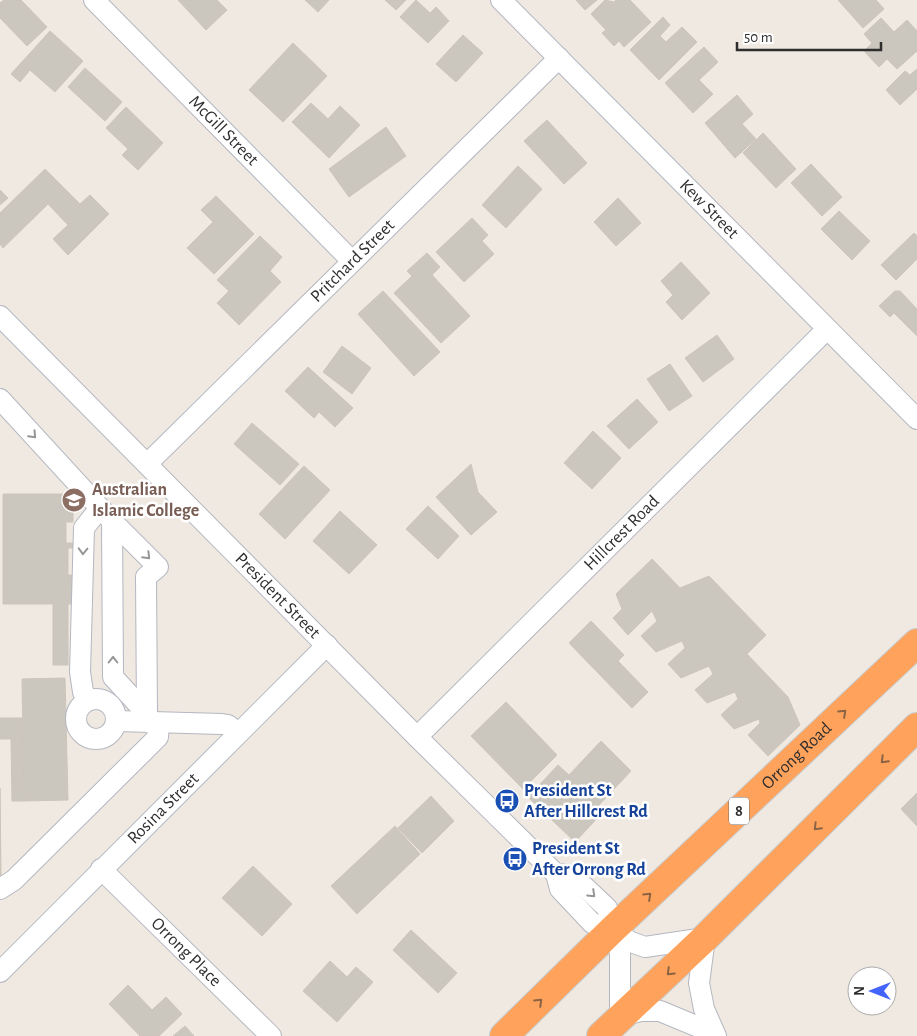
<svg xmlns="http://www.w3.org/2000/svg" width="917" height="1036" viewBox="0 0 917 1036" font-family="'Alegreya Sans',sans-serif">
<rect width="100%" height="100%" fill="#efe9e1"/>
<!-- building -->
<g fill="#cbc7bf" stroke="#cbc5ba">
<polygon points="4,0 21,0 47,27 27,46 0,18 0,3"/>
<polygon points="178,0 217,0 227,10 206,30"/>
<polygon points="305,0 329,0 318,12"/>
<polygon points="385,0 406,0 396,10"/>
<polygon points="416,0 430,13 436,7 449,21 428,43 400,17"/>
<polygon points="576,0 597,0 585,10"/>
<polygon points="605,0 614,2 616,0 630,0 651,22 624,47 619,41 614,46 602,33 606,30 591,14"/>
<polygon points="838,0 876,0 884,9 863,28"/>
<polygon points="663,17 670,25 660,36 666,42 682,27 697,42 659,80 630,50"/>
<polygon points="881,18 894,32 907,20 917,31 917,51 897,69 887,59 879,67 864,51 872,43 864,34"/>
<polygon points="50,31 83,61 55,92 30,70 20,82 11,74"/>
<polygon points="463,35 483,53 456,82 436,64"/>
<polygon points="293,43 327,76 283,122 249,90"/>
<polygon points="704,47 718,62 699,80 713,94 693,113 665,83"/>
<polygon points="85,68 122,102 105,121 68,87"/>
<polygon points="917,69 917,89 900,105 886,90 905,71 910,75"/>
<polygon points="737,95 753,114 742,124 756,139 735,158 705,123"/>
<polygon points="311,103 328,119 340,106 360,125 329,158 292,122"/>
<polygon points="126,107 163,143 138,170 122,155 128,149 106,128"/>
<polygon points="547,120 587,163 564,184 524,141"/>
<polygon points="386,127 406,156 349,197 329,169"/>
<polygon points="763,133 796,169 776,188 743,153"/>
<polygon points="811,164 842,197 822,216 791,183"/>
<polygon points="518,166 542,189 506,228 482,205"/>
<polygon points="45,169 80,204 90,195 109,214 68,255 53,239 68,225 48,204 3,248 0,244 0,213"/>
<polygon points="0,190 8,198 0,205"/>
<polygon points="216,196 254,234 214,274 187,248 213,222 201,210"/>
<polygon points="618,198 641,223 616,246 594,222"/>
<polygon points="839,211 870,241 852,260 821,229"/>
<polygon points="472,218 488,235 482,241 494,254 464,282 436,252"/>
<polygon points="914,233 917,236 917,259 896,280 881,265"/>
<polygon points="260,236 282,257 270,271 281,282 239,325 217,303 229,291 217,280"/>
<polygon points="427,253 440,267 432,275 470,316 441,343 394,293 412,276 407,271"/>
<polygon points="681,262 710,293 682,320 666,302 673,295 661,281"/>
<polygon points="383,291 440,352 414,376 358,314"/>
<polygon points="895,291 900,291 917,309 917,336 894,313 890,317 879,306"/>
<polygon points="717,335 734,359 703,382 685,358"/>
<polygon points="342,346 371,368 352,394 323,372"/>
<polygon points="670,364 692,396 669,411 647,379"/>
<polygon points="308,367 353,408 335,427 319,412 314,418 285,391"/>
<polygon points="637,399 658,422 629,449 607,426"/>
<polygon points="252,423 299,464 280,485 234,444"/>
<polygon points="593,431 621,458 592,489 564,463"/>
<polygon points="471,464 478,492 497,512 471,535 436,497"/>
<polygon points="304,466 330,490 285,539 259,514"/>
<polygon points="3,494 69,494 69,502 73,502 73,522 66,522 66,543 73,543 73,548 68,548 68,575 76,575 76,604 3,604"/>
<polygon points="428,506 459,536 438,559 406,529"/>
<polygon points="340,511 377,545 349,574 313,541"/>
<polygon points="652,559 680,588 709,576 766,635 747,654 788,697 800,725 768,756 748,735 760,723 759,719 734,729 721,715 738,699 735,692 707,703 695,690 713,674 709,666 681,678 668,664 685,648 682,641 656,652 641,636 657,621 652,611 628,635 613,618 622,609 616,594"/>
<rect x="53" y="604" width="15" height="61"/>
<polygon points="591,621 624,655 618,661 648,692 632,708 569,643"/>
<polygon points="65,678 68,800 24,801 22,679"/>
<polygon points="506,702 557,755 523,789 471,736"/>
<polygon points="0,718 22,718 24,801 12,801 11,739 0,739"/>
<polygon points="601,741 631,771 596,808 602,813 575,842 528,797 558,765 569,775"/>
<polygon points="0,788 1,876 0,876"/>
<polygon points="917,793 917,826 901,809"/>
<polygon points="431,796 454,821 422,853 398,828"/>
<polygon points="395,826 420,854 357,914 331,886"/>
<polygon points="253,866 292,904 262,936 222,898"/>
<polygon points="411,930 457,973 438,993 393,950"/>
<polygon points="330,961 347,977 356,967 373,982 337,1022 303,991"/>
<polygon points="128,985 152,1010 166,997 182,1014 159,1036 140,1036 109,1004"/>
<polygon points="185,1026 194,1036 173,1036"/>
</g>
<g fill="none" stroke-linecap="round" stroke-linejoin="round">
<defs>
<g id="minor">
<path id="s1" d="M 94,0 L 352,261"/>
<path id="s2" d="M 501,0 L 917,419"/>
<path id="s3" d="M 0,316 L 417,737 L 556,874 L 560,889 L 592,923 L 612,930 L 631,942 L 645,947 L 705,938 L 699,983 L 704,1009 L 716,1036"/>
<polyline points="0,399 112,521 158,567 146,577 147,714 150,723"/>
<path id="s4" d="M 147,464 L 559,58"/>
<polyline points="112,521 113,677 147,714"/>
<circle cx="96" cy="719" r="20"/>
<polyline points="89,700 83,692 80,672 84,528 100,508"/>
<polyline points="117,721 222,724 228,725 238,733"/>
<path id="s5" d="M 417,737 L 827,329"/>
<path id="s6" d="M 101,869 L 271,1036"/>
<polyline points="556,874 572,875 607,908 620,952 620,1016 641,1011 660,1011 713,1033"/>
<polyline points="0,889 14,880 158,737 159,723"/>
<path id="s7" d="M 0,972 L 327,645"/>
</g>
<g id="highway">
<path id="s8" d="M 504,1036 L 612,930 L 917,643"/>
<polyline points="601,1036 705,938 917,727"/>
</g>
</defs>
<!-- minor casing -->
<use href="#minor" stroke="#b4b7c1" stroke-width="22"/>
<!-- highway casing -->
<use href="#highway" stroke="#c9c9c9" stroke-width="30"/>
<!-- minor -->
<use href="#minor" stroke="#fff" stroke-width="20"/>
<!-- highway -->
<use href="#highway" stroke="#ffa35c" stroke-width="28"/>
</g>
<!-- one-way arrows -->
<defs><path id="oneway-chevron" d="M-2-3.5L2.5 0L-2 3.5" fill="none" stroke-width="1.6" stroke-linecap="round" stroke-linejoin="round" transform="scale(1.25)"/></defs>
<g stroke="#969696">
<use href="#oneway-chevron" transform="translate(33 435) rotate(47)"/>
<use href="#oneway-chevron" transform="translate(83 551) rotate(92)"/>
<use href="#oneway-chevron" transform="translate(147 556) rotate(45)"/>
<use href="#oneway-chevron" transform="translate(113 660) rotate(-90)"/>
<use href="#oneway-chevron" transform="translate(592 894) rotate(44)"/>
</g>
<g stroke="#8c6343">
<use href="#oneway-chevron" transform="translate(843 713) rotate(-43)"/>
<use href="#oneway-chevron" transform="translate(884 760) rotate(135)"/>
<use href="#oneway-chevron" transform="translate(817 827) rotate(135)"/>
<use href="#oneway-chevron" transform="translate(648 896) rotate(-43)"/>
<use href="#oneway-chevron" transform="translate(670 972) rotate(136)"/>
<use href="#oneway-chevron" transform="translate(539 1002) rotate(-44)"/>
</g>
<!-- icons -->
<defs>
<symbol id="school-disc" viewBox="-11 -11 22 22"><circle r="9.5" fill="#8d6e63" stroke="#fff"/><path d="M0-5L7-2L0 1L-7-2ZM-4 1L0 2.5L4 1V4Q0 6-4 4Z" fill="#fff"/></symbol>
<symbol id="bus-disc" viewBox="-11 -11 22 22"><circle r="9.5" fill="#1a4fb4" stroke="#fff"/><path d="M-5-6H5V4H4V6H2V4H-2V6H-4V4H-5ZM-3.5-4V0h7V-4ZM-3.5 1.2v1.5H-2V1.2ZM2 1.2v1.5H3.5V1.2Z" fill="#fff"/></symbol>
</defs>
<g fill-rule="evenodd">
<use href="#school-disc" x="60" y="486" width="28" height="28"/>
<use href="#bus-disc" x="493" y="787" width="28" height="28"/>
<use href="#bus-disc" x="501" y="845" width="28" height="28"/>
</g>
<g text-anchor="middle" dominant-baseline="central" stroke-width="5" stroke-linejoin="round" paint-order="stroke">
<!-- shield labels -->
<rect fill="#fff" stroke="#6d6d6d" stroke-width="1" x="729" y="797.5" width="20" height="27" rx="4"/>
<g font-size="16" font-weight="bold" fill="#2e2e2e">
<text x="739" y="811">8</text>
</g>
<!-- street labels -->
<g font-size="18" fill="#2e2e2e" stroke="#fff">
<text stroke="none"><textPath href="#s1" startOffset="184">McGill Street</textPath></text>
<text stroke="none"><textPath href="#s2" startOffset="295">Kew Street</textPath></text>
<text stroke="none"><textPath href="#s4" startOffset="289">Pritchard Street</textPath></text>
<text stroke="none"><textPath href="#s5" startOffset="289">Hillcrest Road</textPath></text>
<text stroke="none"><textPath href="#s3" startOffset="394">President Street</textPath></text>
<text stroke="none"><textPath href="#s8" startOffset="405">Orrong Road</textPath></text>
<text stroke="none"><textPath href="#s7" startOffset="231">Rosina Street</textPath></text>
<text stroke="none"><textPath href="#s6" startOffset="119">Orrong Place</textPath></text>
</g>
<!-- education labels -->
<g font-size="18" font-weight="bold" fill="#785e54" stroke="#fff" text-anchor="start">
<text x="92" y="490">Australian<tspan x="92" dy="21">Islamic College</tspan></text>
</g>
<!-- transit labels -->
<g font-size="18" font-weight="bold" fill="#164399" stroke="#fff" text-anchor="start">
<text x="524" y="791">President St<tspan x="524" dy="21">After Hillcrest Rd</tspan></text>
<text x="532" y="849">President St<tspan x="532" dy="21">After Orrong Rd</tspan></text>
</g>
</g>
<!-- north arrow -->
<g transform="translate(872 991) rotate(270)"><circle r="24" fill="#ffffff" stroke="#ababab"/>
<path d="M0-4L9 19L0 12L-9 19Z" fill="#4264fb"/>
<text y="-8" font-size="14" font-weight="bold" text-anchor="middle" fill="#2e2e2e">N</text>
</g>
<!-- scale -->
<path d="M737 42v8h144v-8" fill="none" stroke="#2e2e2e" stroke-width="2.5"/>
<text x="744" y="42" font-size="15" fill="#2e2e2e" stroke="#ffffff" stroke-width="4" paint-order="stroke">50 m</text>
</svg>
